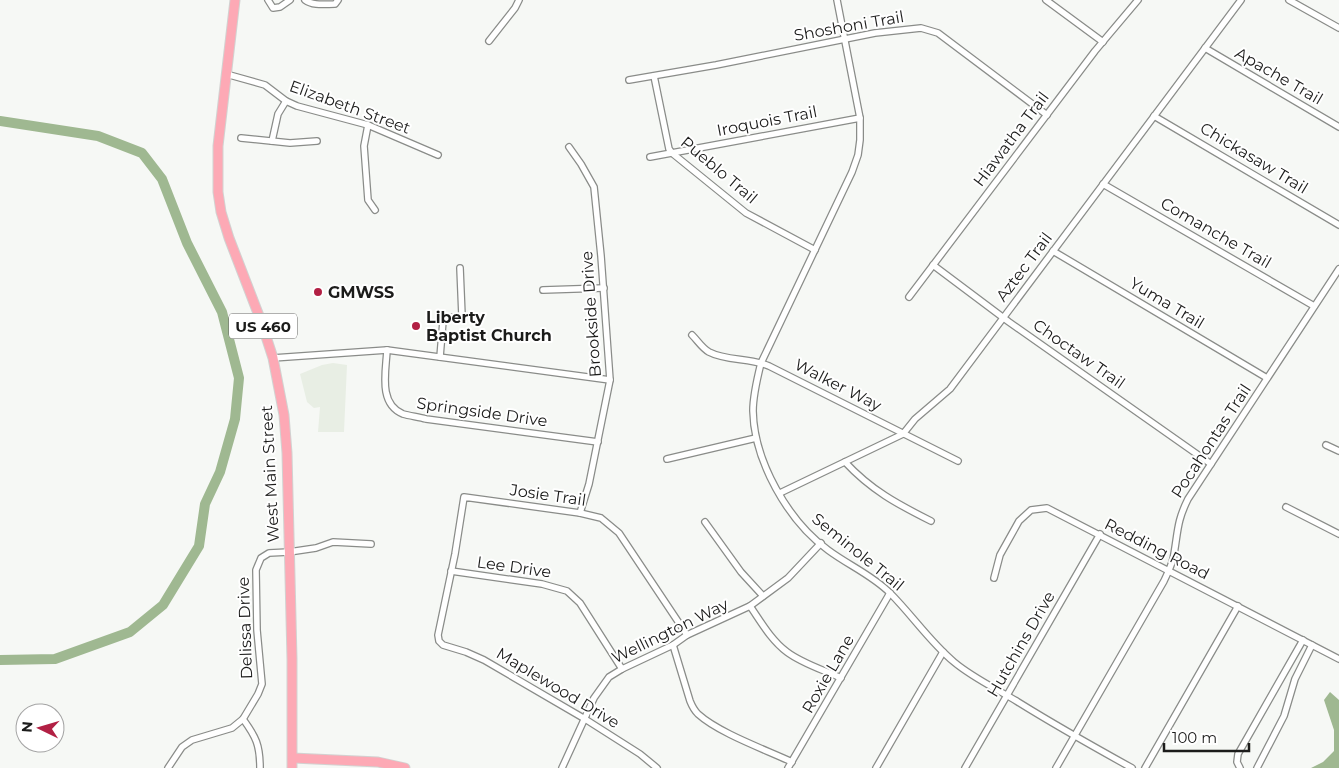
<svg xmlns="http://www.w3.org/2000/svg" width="1339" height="768" viewBox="0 0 1339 768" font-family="Montserrat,sans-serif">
<rect width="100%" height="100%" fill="#f6f8f5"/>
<!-- built -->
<polygon fill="#e8eee4" points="333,363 347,365 344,432 318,432 320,407 314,408 307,402 300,374 322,365"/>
<!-- water -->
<polygon fill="#9fb891" points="1330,692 1339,700 1339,768 1311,768 1323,762 1334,751 1334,730 1324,700"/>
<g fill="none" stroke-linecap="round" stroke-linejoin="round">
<!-- river -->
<polyline stroke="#9fb891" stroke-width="10" points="0,121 98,136 142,153 162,179 187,243 222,312 239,378 235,419 220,472 205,504 199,546 163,605 130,632 55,659 0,660"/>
<defs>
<g id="minor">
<polyline points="268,0 273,8 280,7 290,0"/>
<path d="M 305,0 C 313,6 325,4 335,4 L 338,0"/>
<path d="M 837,0 L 860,118 L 860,140 L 858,155 L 852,172 L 761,363 C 757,379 753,395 753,411 C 754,461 788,521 828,550 C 848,565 872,575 890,593 C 912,615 930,642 954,662 C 973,678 997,689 1018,702 C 1055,725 1094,747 1132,768"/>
<polyline points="1046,0 1103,42"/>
<polyline points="1289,0 1339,28"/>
<polyline points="489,41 515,8 519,0"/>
<polyline points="1205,48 1339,127"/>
<polyline points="226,74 265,85 286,101 297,106 368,125 438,155"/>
<polyline points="654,76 669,149 672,153 746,213 815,250"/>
<polyline points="629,80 716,65 875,33 921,28 938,33 1047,115"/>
<polyline points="1154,116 1339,225"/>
<polyline points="368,125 364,146 368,200 375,210"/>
<polyline points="241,138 290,143 317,141"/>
<polyline points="272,141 278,114 286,101"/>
<polyline points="569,147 581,164 594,187 601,256 610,380 589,484 580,513"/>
<polyline points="650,157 860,118"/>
<polyline points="1103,184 1314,306"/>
<polyline points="1053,251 1267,378"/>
<polyline points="933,265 1009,322 1211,464"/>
<polyline points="543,290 604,288"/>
<polyline points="909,297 1095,51 1138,0"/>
<path d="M 692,335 C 698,341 702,348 709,352 C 726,361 751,358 769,366 L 958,461"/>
<path d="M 387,350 C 386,371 378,404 403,414 C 410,416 419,417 426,419 L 598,442"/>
<polyline points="440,357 443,321 446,318 462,316 460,268"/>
<polyline points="273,358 387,350 610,380"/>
<polyline points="1326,445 1339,451"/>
<polyline points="667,459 756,438"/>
<path d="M 845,462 C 871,490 897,504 931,521"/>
<polyline points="780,493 903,434 915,419 950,389 1241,0"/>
<polyline points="1286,507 1339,534"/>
<polyline points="705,522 741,572 763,596"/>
<polyline points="451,571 542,584 567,591 580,603 622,669"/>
<polyline points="994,578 1000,555 1019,521 1031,510 1047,508 1339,659"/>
<path d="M 750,606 C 761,622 771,640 787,652 C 803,664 824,670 841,678"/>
<path d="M 673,645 L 690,701 C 692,706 694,710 698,714 C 719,733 764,749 792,762"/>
<path d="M 243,719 C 256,737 260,745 260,768"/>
<polyline points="168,768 182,747 192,740 232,728 243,719 258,694 262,684 257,630 256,570 261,558 269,553 289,552 316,548 333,542 371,544"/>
<polyline points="562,768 594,698 609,677 622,669 673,645 687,635 750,606 788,578 821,543"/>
<polyline points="657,768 640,754 585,719 484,660 466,652 443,645 439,641 438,635 455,554 464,497 580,513 601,518 619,533 687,635"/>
<polyline points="788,768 890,593"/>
<polyline points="876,768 943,652"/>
<polyline points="965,768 1100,534"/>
<path d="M 1056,768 L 1164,581 C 1168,572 1173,563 1174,554 C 1178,531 1177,521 1188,499 L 1339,269"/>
<polyline points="1145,768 1238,606"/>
<polyline points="1240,768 1237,762 1238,754 1303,640"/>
<polyline points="1257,768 1284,716 1295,679 1312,645"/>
</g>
<g id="primary">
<polyline points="235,0 218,146 218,192 221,212 229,238 261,321 273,358 284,415 287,453 292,659 292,768"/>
<polyline points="293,758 378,762 405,768"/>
</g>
</defs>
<!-- minor casing -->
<use href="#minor" stroke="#8a8c89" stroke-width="8"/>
<!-- primary casing -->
<use href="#primary" stroke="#d2d2d1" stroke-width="11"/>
<!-- minor -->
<use href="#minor" stroke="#fff" stroke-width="5.5"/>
<!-- primary -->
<use href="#primary" stroke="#fda9b5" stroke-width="9"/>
</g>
<!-- markers -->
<g fill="#b22044" stroke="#fff" stroke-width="2">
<circle cx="318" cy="292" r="5"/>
<circle cx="416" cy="326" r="5"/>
</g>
<g text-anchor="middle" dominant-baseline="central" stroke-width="4" stroke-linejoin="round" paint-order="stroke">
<!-- shield labels -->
<rect fill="#fff" stroke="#60605f" stroke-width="1" x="229" y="313.5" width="68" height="25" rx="4"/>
<g font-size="15" font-weight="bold" fill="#1c1c1b">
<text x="263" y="326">US 460</text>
</g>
<!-- street labels -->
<g font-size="16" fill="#1c1c1b" stroke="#fff">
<text transform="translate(849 26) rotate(-10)">Shoshoni Trail</text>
<text transform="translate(1279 76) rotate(30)">Apache Trail</text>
<text transform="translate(350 107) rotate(20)">Elizabeth Street</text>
<text transform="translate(767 121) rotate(-11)">Iroquois Trail</text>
<text transform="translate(1011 139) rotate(-53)">Hiawatha Trail</text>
<text transform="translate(1254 158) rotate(31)">Chickasaw Trail</text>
<text transform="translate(719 170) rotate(40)">Pueblo Trail</text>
<text transform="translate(1216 233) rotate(30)">Comanche Trail</text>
<text transform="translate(1024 267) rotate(-53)">Aztec Trail</text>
<text transform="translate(1167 303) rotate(31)">Yuma Trail</text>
<text transform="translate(591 314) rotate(-94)">Brookside Drive</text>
<text transform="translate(1079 354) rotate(35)">Choctaw Trail</text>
<text transform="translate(838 385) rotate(27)">Walker Way</text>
<text transform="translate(482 412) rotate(8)">Springside Drive</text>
<text transform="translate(1211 441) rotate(-57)">Pocahontas Trail</text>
<text transform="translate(270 474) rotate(-93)">West Main Street</text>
<text transform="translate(548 495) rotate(8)">Josie Trail</text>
<text transform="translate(1157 549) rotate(27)">Redding Road</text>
<text transform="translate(858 552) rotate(39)">Seminole Trail</text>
<text transform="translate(514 567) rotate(8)">Lee Drive</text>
<text transform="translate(245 628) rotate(-92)">Delissa Drive</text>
<text transform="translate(670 631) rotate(-26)">Wellington Way</text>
<text transform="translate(1021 644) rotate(-60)">Hutchins Drive</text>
<text transform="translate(828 674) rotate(-60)">Roxie Lane</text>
<text transform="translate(558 688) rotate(31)">Maplewood Drive</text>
</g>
<!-- poi labels -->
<g font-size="16" font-weight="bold" fill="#1c1c1b" stroke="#fff" text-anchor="start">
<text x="328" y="292">GMWSS</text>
<text x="426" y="317">Liberty<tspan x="426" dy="18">Baptist Church</tspan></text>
</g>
</g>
<!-- north arrow -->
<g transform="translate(40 728) rotate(275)"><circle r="24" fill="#ffffff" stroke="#a4a4a4"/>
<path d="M0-4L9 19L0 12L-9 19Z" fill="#b22044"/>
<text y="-8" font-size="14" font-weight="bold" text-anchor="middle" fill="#1c1c1b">N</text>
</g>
<!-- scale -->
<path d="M1164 743v8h85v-8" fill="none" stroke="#1c1c1b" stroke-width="2.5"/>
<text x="1172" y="743" font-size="15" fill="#1c1c1b" stroke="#ffffff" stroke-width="4" paint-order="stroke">100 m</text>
</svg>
